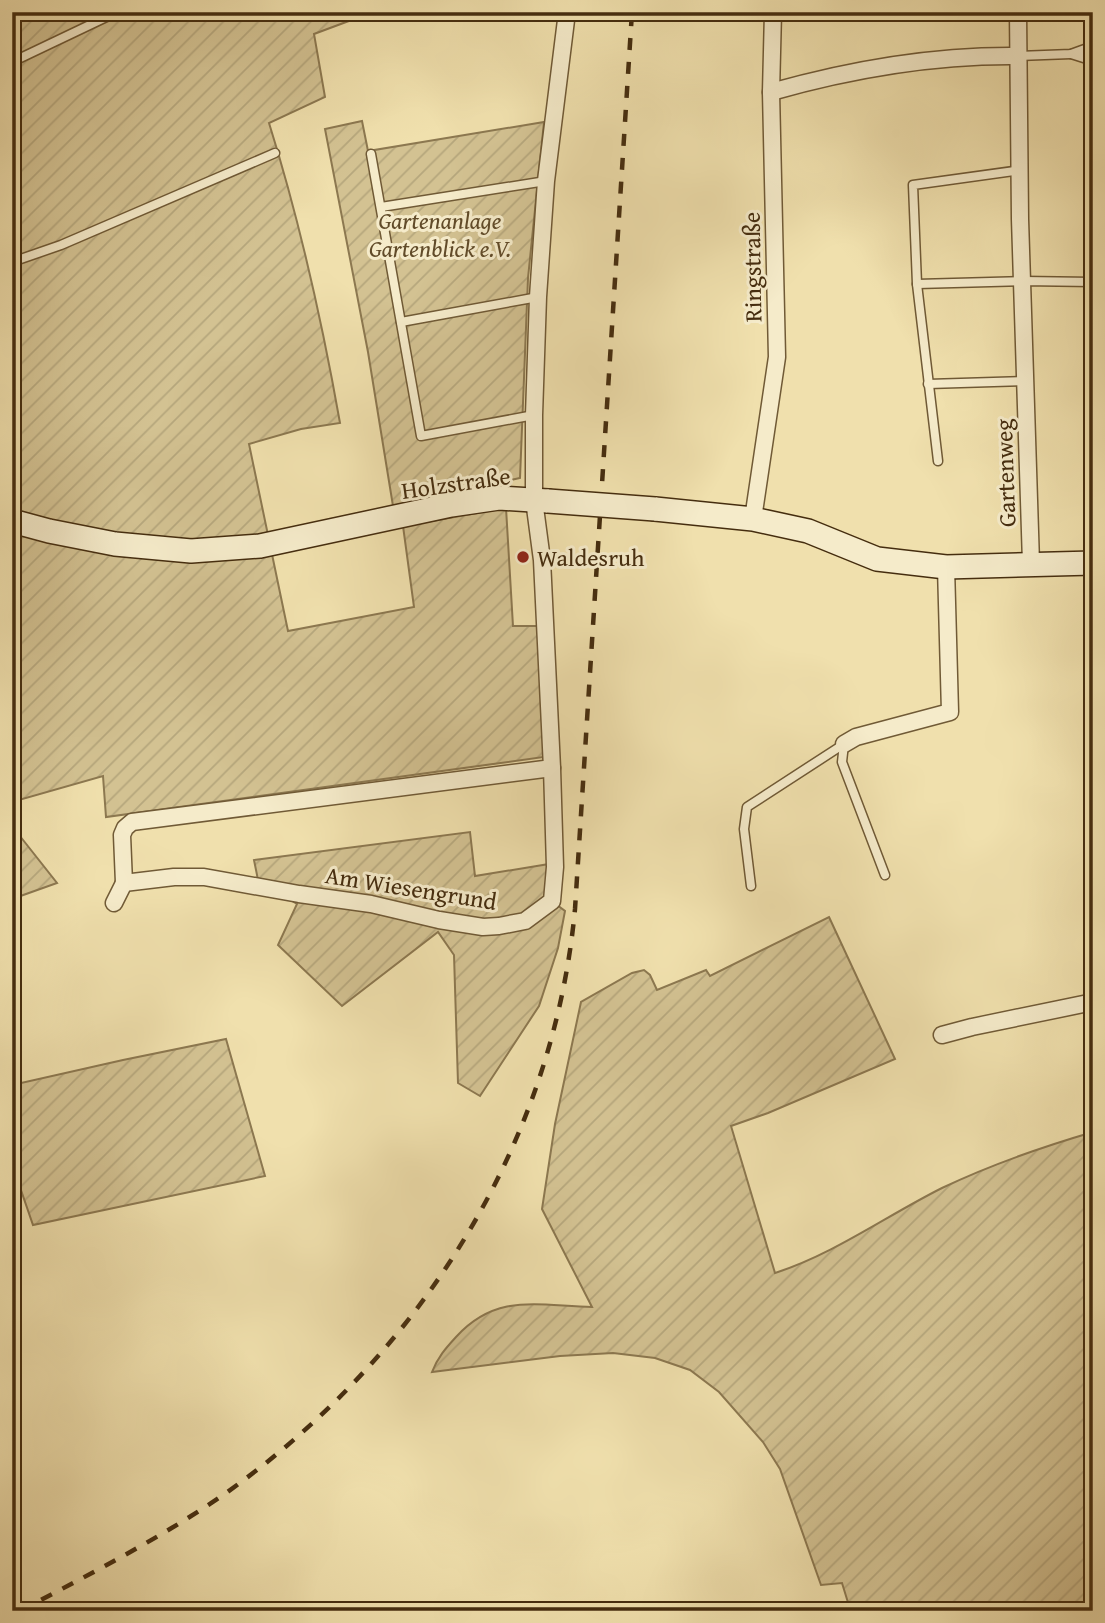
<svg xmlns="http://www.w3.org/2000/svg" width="1105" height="1623" viewBox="0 0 1105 1623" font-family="'Gentium Book Plus',serif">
<defs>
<pattern id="garden-furrows" width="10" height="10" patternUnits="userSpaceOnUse" patternTransform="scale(1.75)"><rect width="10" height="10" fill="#d3c292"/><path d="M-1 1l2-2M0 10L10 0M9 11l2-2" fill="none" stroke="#b6a77d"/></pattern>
</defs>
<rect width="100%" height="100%" fill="#f0e0ad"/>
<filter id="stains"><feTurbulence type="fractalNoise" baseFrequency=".00286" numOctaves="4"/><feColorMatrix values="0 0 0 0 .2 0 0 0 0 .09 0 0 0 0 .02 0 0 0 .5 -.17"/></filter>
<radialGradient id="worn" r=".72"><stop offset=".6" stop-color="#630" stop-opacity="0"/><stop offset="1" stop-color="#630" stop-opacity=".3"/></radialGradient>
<!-- garden -->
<g fill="url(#garden-furrows)" stroke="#8c7850" stroke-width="2">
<path d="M 12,12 L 373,12 L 314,34 L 325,97 L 269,123 C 300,222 322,321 340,423 L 301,429 L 249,444 L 288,631 L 414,607 L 403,526 L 506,508 L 513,626 L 543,626 L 544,757 L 106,817 L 103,776 L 12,802 Z"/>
<polygon points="362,121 368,151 544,122 528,278 520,478 393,506 368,352 325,129"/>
<polygon points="12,826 57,883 12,899"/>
<polygon points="470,832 475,876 549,864 545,896 565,911 558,948 539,1006 480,1096 458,1083 454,955 438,932 342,1006 278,945 297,904 258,880 254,860"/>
<path d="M 829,917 L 895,1059 L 768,1113 L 731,1126 L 775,1273 C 834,1254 886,1216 942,1188 C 990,1165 1042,1147 1093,1132 L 1093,1611 L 1067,1611 L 1066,1608 L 1056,1611 L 852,1611 L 850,1609 L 842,1583 L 821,1585 L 780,1469 L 763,1442 L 719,1392 L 690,1370 L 655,1358 L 613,1353 L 560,1356 L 432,1372 C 438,1357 445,1349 456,1337 C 497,1292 539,1306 592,1307 L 542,1209 L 555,1124 L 581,1002 L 632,973 L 644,970 L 650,975 L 657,990 L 706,970 L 710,976 Z"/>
<polygon points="226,1039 265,1176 33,1225 12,1164 12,1085 123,1060"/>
</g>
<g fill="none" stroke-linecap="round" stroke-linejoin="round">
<defs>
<g id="lane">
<polyline points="1071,54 1093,61"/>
<polyline points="1018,56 1071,54 1093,46"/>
<polyline points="12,62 117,12"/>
<polyline points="371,154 421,436 534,415"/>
<polyline points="381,207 546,181"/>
<polyline points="12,262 61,245 275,153"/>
<polyline points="917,284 1023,281 1093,282"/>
<polyline points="401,322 538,297"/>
<polyline points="928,384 1026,381"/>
<polyline points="938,461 917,284 913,185 1021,170"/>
<polyline points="844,744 842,762 885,875"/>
<polyline points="751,886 744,829 747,807 844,744"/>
</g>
<g id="street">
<polyline points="1018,12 1020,219 1031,563"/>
<path d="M 771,92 C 852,69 934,55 1018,56"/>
<polyline points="753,519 777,357 771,92 773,12"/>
<polyline points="844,744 856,737 950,712 946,567"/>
<polyline points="124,883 122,835 125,828 132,822 552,768"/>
<polyline points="114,903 124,883 174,877 204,877 299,894 371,904 439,920 483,927 499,926 525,921 552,901 555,867 552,768 542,560 534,500 534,415 538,297 546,181 567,12"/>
<polyline points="942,1035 972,1027 1093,1002"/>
</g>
<g id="secondary">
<polyline points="655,509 753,519 808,531 877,559 946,567 1093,563"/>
<polyline points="12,521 49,531 115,544 191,551 260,546 451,505 499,498 548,501"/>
</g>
</defs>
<!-- lane casing -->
<use href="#lane" stroke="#705a36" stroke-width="11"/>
<!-- street casing -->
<use href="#street" stroke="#705a36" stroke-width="19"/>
<!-- secondary casing -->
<use href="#secondary" stroke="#452d0f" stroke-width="26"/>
<!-- lane -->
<use href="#lane" stroke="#f5ebca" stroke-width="8"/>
<!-- street -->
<use href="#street" stroke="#f5ebca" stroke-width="16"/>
<!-- secondary -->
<use href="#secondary" stroke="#f5ebca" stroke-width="23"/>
<!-- rail -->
<path stroke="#452d0f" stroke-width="4.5" stroke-dasharray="12 12" stroke-linecap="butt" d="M 20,1611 C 90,1574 161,1538 226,1493 C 419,1356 553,1146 575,909 L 632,12"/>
<defs>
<polyline id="secondary-bridge" points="548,501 655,509"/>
</defs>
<!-- secondary-bridge casing -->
<use href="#secondary-bridge" stroke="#452d0f" stroke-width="26" stroke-linecap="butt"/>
<!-- secondary-bridge -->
<use href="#secondary-bridge" stroke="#f5ebca" stroke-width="23"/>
</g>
<!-- markers -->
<circle fill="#8f2418" stroke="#f5ebca" stroke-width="2.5" cx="523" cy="557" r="7"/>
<g text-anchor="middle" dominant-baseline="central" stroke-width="6" stroke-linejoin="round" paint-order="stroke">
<!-- park labels -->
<g font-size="24" font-style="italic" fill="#614b29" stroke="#f5ebca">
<text x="440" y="220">Gartenanlage<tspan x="440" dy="28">Gartenblick e.V.</tspan></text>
</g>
<!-- street labels -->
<g font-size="24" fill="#452d0f" stroke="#f5ebca">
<text transform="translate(752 267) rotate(-91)">Ringstraße</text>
<text transform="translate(1005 473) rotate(-92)">Gartenweg</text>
<text transform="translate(456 483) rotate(-8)">Holzstraße</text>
<text transform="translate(411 888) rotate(9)">Am Wiesengrund</text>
</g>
<!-- poi labels -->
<g font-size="24" fill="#452d0f" stroke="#f5ebca" text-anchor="start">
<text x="537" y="557">Waldesruh</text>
</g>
</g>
<!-- margin -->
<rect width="1105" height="1623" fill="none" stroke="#f0e0ad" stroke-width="42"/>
<rect x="14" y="14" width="1077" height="1595" fill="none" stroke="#452d0f" stroke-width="3.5"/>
<rect x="21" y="21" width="1063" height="1581" fill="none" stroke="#452d0f" stroke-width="2"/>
<rect width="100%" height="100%" filter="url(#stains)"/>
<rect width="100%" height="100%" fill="url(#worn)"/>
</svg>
